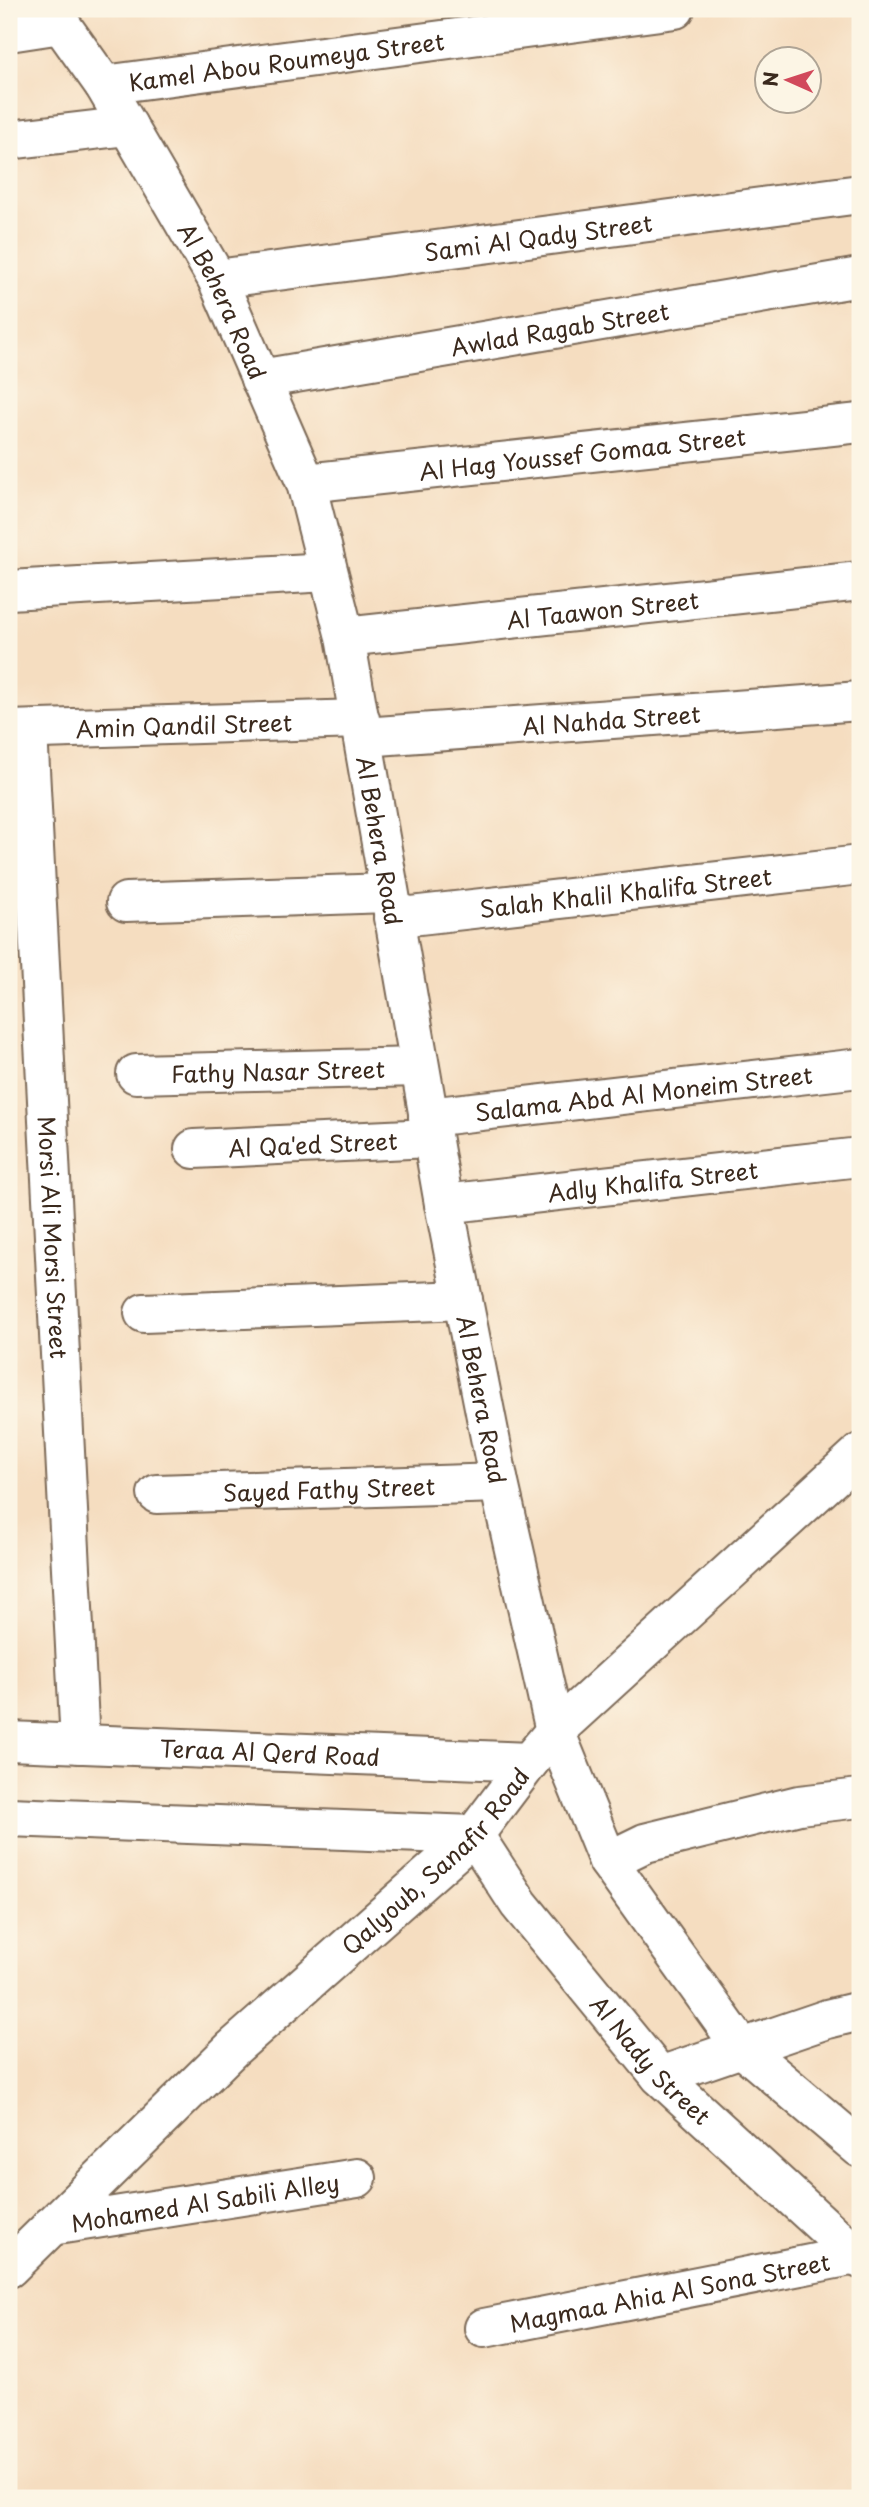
<svg xmlns="http://www.w3.org/2000/svg" width="869" height="2507" viewBox="0 0 869 2507" font-family="'Playpen Sans',sans-serif">
<rect width="100%" height="100%" fill="#fcf5e5"/>
<filter id="ink" filterUnits="userSpaceOnUse"><feTurbulence type="fractalNoise" baseFrequency=".0143" numOctaves="2"/><feDisplacementMap in="SourceGraphic" scale="14" xChannelSelector="R" yChannelSelector="G"/><feConvolveMatrix kernelMatrix="1 2 1 2 8 2 1 2 1" color-interpolation-filters="sRGB"/></filter>
<filter id="wash" filterUnits="userSpaceOnUse"><feTurbulence type="fractalNoise" baseFrequency=".00686" numOctaves="4" result="noise"/><feDisplacementMap in="SourceGraphic" scale="28" xChannelSelector="R" yChannelSelector="G"/><feGaussianBlur stdDeviation="1.57" result="paint"/><feColorMatrix in="noise" values="0 0 0 0 0 0 0 0 0 0 0 0 0 0 0 0 0 1.4 0 .05"/><feComposite in="paint" operator="in"/></filter>
<g filter="url(#wash)">
<rect width="100%" height="100%" fill="#f5ddc0"/>
</g>
<g filter="url(#ink)">
<g fill="none" stroke-linecap="round" stroke-linejoin="round">
<defs>
<g id="minor">
<path id="s1" d="M 50,9 L 104,85 L 217,279 L 306,483 L 345,637 L 444,1204 L 499,1483 L 555,1731 L 608,1861 L 742,2048 L 860,2148"/>
<polyline points="9,32 61,24"/>
<path id="s2" d="M 104,85 L 675,9"/>
<polyline points="9,140 128,126"/>
<path id="s3" d="M 217,279 L 860,194"/>
<path id="s4" d="M 260,379 L 860,277"/>
<path id="s5" d="M 306,483 L 860,423"/>
<polyline points="9,590 328,572"/>
<path id="s6" d="M 345,637 L 860,581"/>
<path id="s7" d="M 9,730 L 360,719"/>
<path id="s8" d="M 28,730 L 80,1744"/>
<path id="s9" d="M 364,737 L 860,701"/>
<polyline points="126,902 388,893"/>
<path id="s10" d="M 393,918 L 860,865"/>
<path id="s11" d="M 136,1074 L 419,1067"/>
<path id="s12" d="M 428,1117 L 860,1068"/>
<path id="s13" d="M 194,1149 L 431,1138"/>
<path id="s14" d="M 444,1204 L 860,1157"/>
<polyline points="144,1313 463,1300"/>
<path id="s15" d="M 157,1494 L 499,1483"/>
<path id="s16" d="M 9,1741 L 529,1762"/>
<path id="s17" d="M 9,1817 L 474,1835 L 519,1904 L 660,2076 L 860,2259"/>
<polyline points="608,1861 645,1843 799,1805 860,1798"/>
<polyline points="660,2076 827,2019 860,2011"/>
<path id="s18" d="M 51,2226 L 357,2178"/>
<path id="s19" d="M 9,2268 L 232,2049 L 474,1835 L 529,1762 L 555,1731 L 860,1453"/>
<path id="s20" d="M 484,2328 L 856,2255"/>
</g>
</defs>
<!-- minor casing -->
<use href="#minor" stroke="#7c6957" stroke-width="42"/>
<!-- minor -->
<use href="#minor" stroke="#fff" stroke-width="38"/>
</g>
</g>
<g text-anchor="middle" dominant-baseline="central" stroke-width="7" stroke-linejoin="round" paint-order="stroke">
<!-- street labels -->
<g font-size="23" fill="#3b2a1e" stroke="#fcf5e5">
<text stroke="none"><textPath href="#s2" startOffset="184">Kamel Abou Roumeya Street</textPath></text>
<text stroke="none"><textPath href="#s3" startOffset="324">Sami Al Qady Street</textPath></text>
<text stroke="none"><textPath href="#s1" startOffset="340">Al Behera Road</textPath></text>
<text stroke="none"><textPath href="#s4" startOffset="304">Awlad Ragab Street</textPath></text>
<text stroke="none"><textPath href="#s5" startOffset="278">Al Hag Youssef Gomaa Street</textPath></text>
<text stroke="none"><textPath href="#s6" startOffset="259">Al Taawon Street</textPath></text>
<text stroke="none"><textPath href="#s9" startOffset="248">Al Nahda Street</textPath></text>
<text stroke="none"><textPath href="#s7" startOffset="175">Amin Qandil Street</textPath></text>
<text stroke="none"><textPath href="#s1" startOffset="906">Al Behera Road</textPath></text>
<text stroke="none"><textPath href="#s10" startOffset="234">Salah Khalil Khalifa Street</textPath></text>
<text stroke="none"><textPath href="#s11" startOffset="142">Fathy Nasar Street</textPath></text>
<text stroke="none"><textPath href="#s12" startOffset="217">Salama Abd Al Moneim Street</textPath></text>
<text stroke="none"><textPath href="#s13" startOffset="119">Al Qa'ed Street</textPath></text>
<text stroke="none"><textPath href="#s14" startOffset="210">Adly Khalifa Street</textPath></text>
<text stroke="none"><textPath href="#s8" startOffset="508">Morsi Ali Morsi Street</textPath></text>
<text stroke="none"><textPath href="#s1" startOffset="1474">Al Behera Road</textPath></text>
<text stroke="none"><textPath href="#s15" startOffset="172">Sayed Fathy Street</textPath></text>
<text stroke="none"><textPath href="#s16" startOffset="261">Teraa Al Qerd Road</textPath></text>
<text stroke="none"><textPath href="#s19" startOffset="590">Qalyoub, Sanafir Road</textPath></text>
<text stroke="none"><textPath href="#s17" startOffset="752">Al Nady Street</textPath></text>
<text stroke="none"><textPath href="#s18" startOffset="156">Mohamed Al Sabili Alley</textPath></text>
<text stroke="none"><textPath href="#s20" startOffset="189">Magmaa Ahia Al Sona Street</textPath></text>
</g>
</g>
<!-- margin -->
<rect width="869" height="2507" fill="none" stroke="#fcf5e5" stroke-width="35"/>
<!-- north arrow -->
<g transform="translate(788 80) rotate(273)"><circle r="33" fill="#fcf5e5" stroke="#afa495" stroke-width="2"/>
<path d="M0-5L12 26L0 18L-12 26Z" fill="#d1495b"/>
<text y="-10" font-size="19" font-weight="bold" text-anchor="middle" fill="#3b2a1e">N</text>
</g>
</svg>
